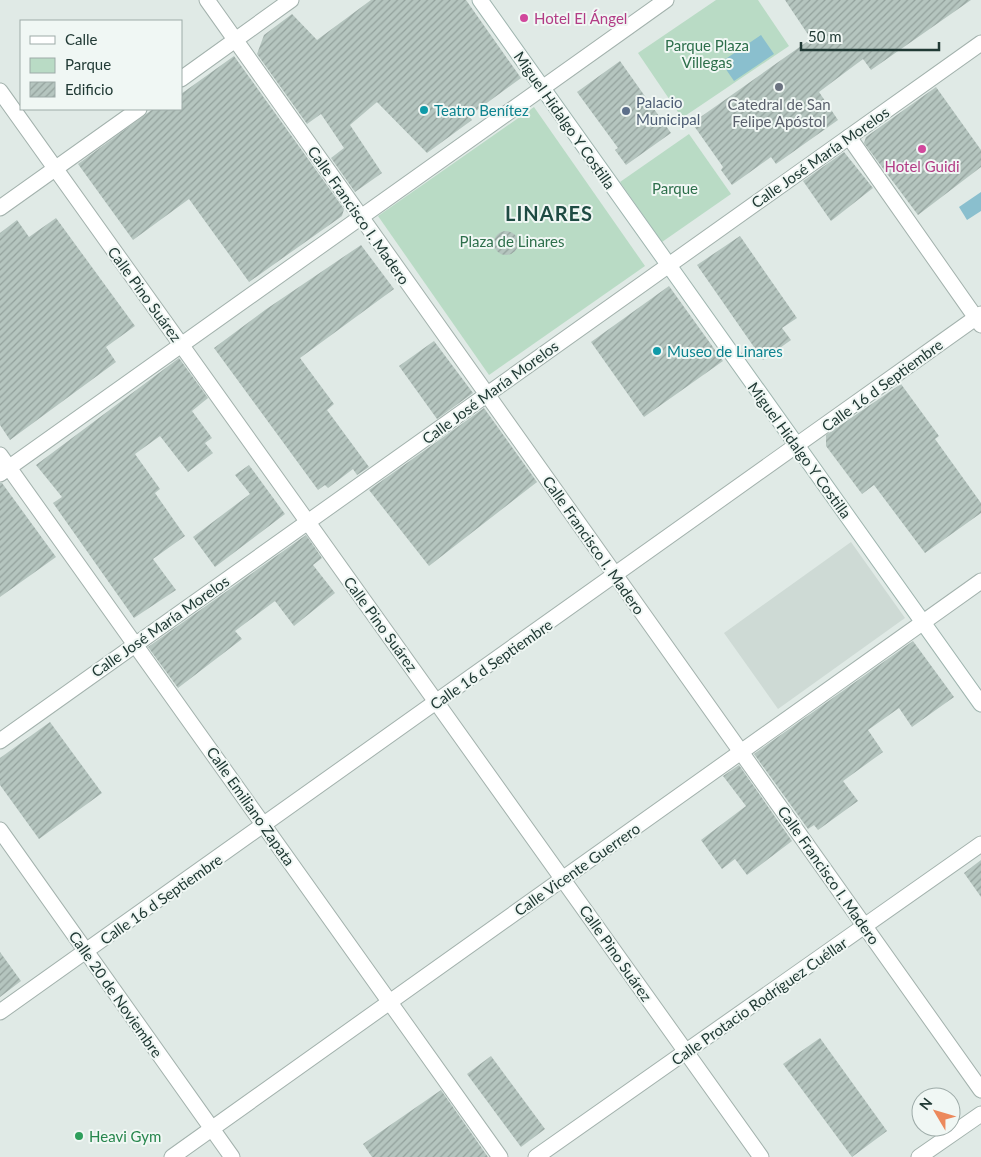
<svg xmlns="http://www.w3.org/2000/svg" width="981" height="1157" viewBox="0 0 981 1157" font-family="Lato,sans-serif">
<defs>
<pattern id="building-hatch" width="6" height="6" patternUnits="userSpaceOnUse" patternTransform="scale(1.25)"><rect width="6" height="6" fill="#b5c5bf"/><path d="M-1 1l2-2M0 6l6-6M5 7l2-2" fill="none" stroke="#93a19c"/></pattern>
</defs>
<rect width="100%" height="100%" fill="#e0eae6"/>
<!-- built -->
<polygon fill="#cedad5" points="851,542 905,618 778,709 724,633"/>
<!-- park -->
<g fill="#b9dbc5">
<polygon points="716,0 758,0 789,46 682,118 638,53"/>
<polygon points="534,107 645,266 489,375 378,216"/>
<polygon points="689,134 731,194 662,242 620,182"/>
</g>
<!-- water -->
<g fill="#8abfce">
<polygon points="761,35 774,54 734,81 721,62"/>
<polygon points="981,192 981,211 967,220 959,207"/>
</g>
<!-- building -->
<g fill="url(#building-hatch)">
<polygon points="371,0 466,0 521,78 469,116 472,120 427,153 377,102 350,125 382,173 355,192 331,158 344,148 321,114 307,124 257,54 264,35 292,14 317,40"/>
<polygon points="785,0 971,0 871,70 863,59 819,92 838,120 776,164 771,157 732,185 721,170 723,167 692,123 811,39"/>
<polygon points="234,56 344,209 342,216 249,282 189,199 133,240 78,164 153,109 181,109 181,94"/>
<polygon points="620,61 671,133 626,165 615,150 618,148 577,92"/>
<polygon points="936,87 981,150 981,167 918,215 864,143 866,137"/>
<polygon points="844,152 873,188 831,221 803,181"/>
<polygon points="56,218 135,326 106,347 116,362 10,440 0,425 0,233 17,220 29,237"/>
<circle cx="506" cy="243" r="12"/>
<polygon points="740,236 797,318 782,328 791,340 763,360 697,265"/>
<polygon points="361,245 394,289 300,358 334,404 327,410 369,467 357,475 353,469 328,488 325,485 318,490 214,348 265,310"/>
<polygon points="669,286 723,361 644,417 591,342"/>
<polygon points="434,341 473,393 437,419 399,366"/>
<polygon points="179,358 208,398 192,411 212,438 205,443 213,453 188,472 160,436 135,454 160,489 155,493 185,536 153,559 176,590 134,618 53,503 62,497 36,465"/>
<polygon points="901,384 939,436 935,439 981,503 981,513 925,553 874,485 862,494 826,446 826,435"/>
<polygon points="484,408 537,482 429,566 369,490"/>
<polygon points="249,465 285,514 215,567 193,537 250,494 235,475"/>
<polygon points="0,483 2,483 56,557 0,597"/>
<polygon points="306,535 322,558 313,565 335,593 294,626 275,601 235,631 242,639 178,688 148,647"/>
<polygon points="913,641 954,697 912,727 899,708 868,730 883,752 843,781 858,801 818,830 814,825 808,829 754,754"/>
<polygon points="50,722 102,793 39,839 0,785 0,758"/>
<polygon points="739,765 792,841 747,875 735,859 722,869 701,840 746,806 723,776"/>
<polygon points="981,860 981,897 964,873"/>
<polygon points="0,952 21,981 0,997"/>
<polygon points="820,1038 887,1131 852,1157 783,1064"/>
<polygon points="491,1056 545,1129 521,1147 467,1074"/>
<polygon points="441,1090 488,1157 372,1157 363,1144"/>
</g>
<g fill="none" stroke-linecap="round" stroke-linejoin="round">
<defs>
<g id="minor">
<polyline points="207,0 981,1090"/>
<polyline points="181,79 291,0"/>
<polyline points="0,91 761,1157"/>
<polyline points="849,137 981,325"/>
<polyline points="0,208 139,109"/>
<polyline points="0,455 500,1157"/>
<polyline points="0,474 666,0"/>
<polyline points="0,741 981,43"/>
<polyline points="0,830 232,1157"/>
<polyline points="0,1012 981,314"/>
<polyline points="172,1157 981,581"/>
<polyline points="536,1157 981,844"/>
<polyline points="919,1157 981,1114"/>
</g>
<polyline id="secondary" points="480,0 981,704"/>
</defs>
<!-- minor casing -->
<use href="#minor" stroke="#a3b2ad" stroke-width="17"/>
<!-- secondary casing -->
<use href="#secondary" stroke="#9fb5af" stroke-width="17"/>
<!-- minor -->
<use href="#minor" stroke="#fff" stroke-width="15"/>
<!-- secondary -->
<use href="#secondary" stroke="#fff" stroke-width="15"/>
</g>
<!-- markers -->
<g fill="#d1479c" stroke="#f0f7f4" stroke-width="2">
<circle cx="524" cy="18" r="5"/>
<circle cx="922" cy="149" r="5"/>
</g>
<circle fill="#6b7280" stroke="#f0f7f4" stroke-width="2" cx="779" cy="87" r="5"/>
<g fill="#0f9aa8" stroke="#f0f7f4" stroke-width="2">
<circle cx="424" cy="110" r="5"/>
<circle cx="657" cy="351" r="5"/>
</g>
<circle fill="#5c6f8a" stroke="#f0f7f4" stroke-width="2" cx="626" cy="111" r="5"/>
<circle fill="#2e9e5b" stroke="#f0f7f4" stroke-width="2" cx="79" cy="1136" r="5"/>
<g text-anchor="middle" dominant-baseline="central" stroke-width="4" stroke-linejoin="round" paint-order="stroke">
<!-- hotel labels -->
<g font-size="15" fill="#b23c85" stroke="#f0f7f4" text-anchor="start">
<text x="534" y="18">Hotel El Ángel</text>
<text x="922" y="166" text-anchor="middle">Hotel Guidi</text>
</g>
<!-- park labels -->
<g font-size="15" fill="#2d6f4b" stroke="#f0f7f4">
<text x="707" y="45">Parque Plaza<tspan x="707" dy="17">Villegas</tspan></text>
<text x="675" y="188">Parque</text>
<text x="512" y="241">Plaza de Linares</text>
</g>
<!-- service labels -->
<g font-size="15" fill="#4e5e75" stroke="#f0f7f4" text-anchor="start">
<text x="636" y="102">Palacio<tspan x="636" dy="17">Municipal</tspan></text>
</g>
<!-- worship labels -->
<g font-size="15" fill="#5b616d" stroke="#f0f7f4">
<text x="779" y="104">Catedral de San<tspan x="779" dy="17">Felipe Apóstol</tspan></text>
</g>
<!-- culture labels -->
<g font-size="15" fill="#0d838f" stroke="#f0f7f4" text-anchor="start">
<text x="434" y="110">Teatro Benítez</text>
<text x="667" y="351">Museo de Linares</text>
</g>
<!-- street labels -->
<g font-size="15" fill="#213a35" stroke="#f0f7f4">
<text transform="translate(565 120) rotate(55)">Miguel Hidalgo Y Costilla</text>
<text transform="translate(820 157) rotate(-35)">Calle José María Morelos</text>
<text transform="translate(359 215) rotate(55)">Calle Francisco I. Madero</text>
<text transform="translate(145 294) rotate(54)">Calle Pino Suárez</text>
<text transform="translate(882 385) rotate(-36)">Calle 16 d Septiembre</text>
<text transform="translate(490 392) rotate(-36)">Calle José María Morelos</text>
<text transform="translate(800 450) rotate(54)">Miguel Hidalgo Y Costilla</text>
<text transform="translate(594 545) rotate(55)">Calle Francisco I. Madero</text>
<text transform="translate(381 624) rotate(54)">Calle Pino Suárez</text>
<text transform="translate(160 626) rotate(-35)">Calle José María Morelos</text>
<text transform="translate(491 664) rotate(-35)">Calle 16 d Septiembre</text>
<text transform="translate(251 806) rotate(55)">Calle Emiliano Zapata</text>
<text transform="translate(577 869) rotate(-35)">Calle Vicente Guerrero</text>
<text transform="translate(829 875) rotate(55)">Calle Francisco I. Madero</text>
<text transform="translate(161 899) rotate(-35)">Calle 16 d Septiembre</text>
<text transform="translate(616 953) rotate(55)">Calle Pino Suárez</text>
<text transform="translate(116 994) rotate(55)">Calle 20 de Noviembre</text>
<text transform="translate(759 1001) rotate(-35)">Calle Protacio Rodríguez Cuéllar</text>
</g>
<!-- leisure labels -->
<g font-size="15" fill="#27864d" stroke="#f0f7f4" text-anchor="start">
<text x="89" y="1136">Heavi Gym</text>
</g>
<!-- district labels -->
<g font-size="20" font-weight="bold" letter-spacing="1" fill="#1e4b43" stroke="#f0f7f4">
<text x="549" y="213">LINARES</text>
</g>
</g>
<!-- legend -->
<rect x="20" y="20" width="162" height="90" fill="#f0f7f4" stroke="#9daba8"/>
<rect x="30" y="36" width="25" height="8" fill="#ffffff" stroke="#9daba8"/>
<text x="65" y="45" font-size="15" fill="#213a35">Calle</text>
<rect x="30" y="58" width="25" height="15" fill="#b9dbc5" stroke="#9daba8"/>
<text x="65" y="70" font-size="15" fill="#213a35">Parque</text>
<rect x="30" y="82" width="25" height="15" fill="url(#building-hatch)" stroke="#9daba8"/>
<text x="65" y="95" font-size="15" fill="#213a35">Edificio</text>
<!-- north arrow -->
<g transform="translate(936 1112) rotate(308)"><circle r="24" fill="#f0f7f4" stroke="#9daba8"/>
<path d="M0-4L9 19L0 12L-9 19Z" fill="#ec895c"/>
<text y="-8" font-size="14" font-weight="bold" text-anchor="middle" fill="#213a35">N</text>
</g>
<!-- scale -->
<path d="M801 42v8h138v-8" fill="none" stroke="#213a35" stroke-width="2.5"/>
<text x="808" y="42" font-size="15" fill="#213a35" stroke="#f0f7f4" stroke-width="4" paint-order="stroke">50 m</text>
</svg>
